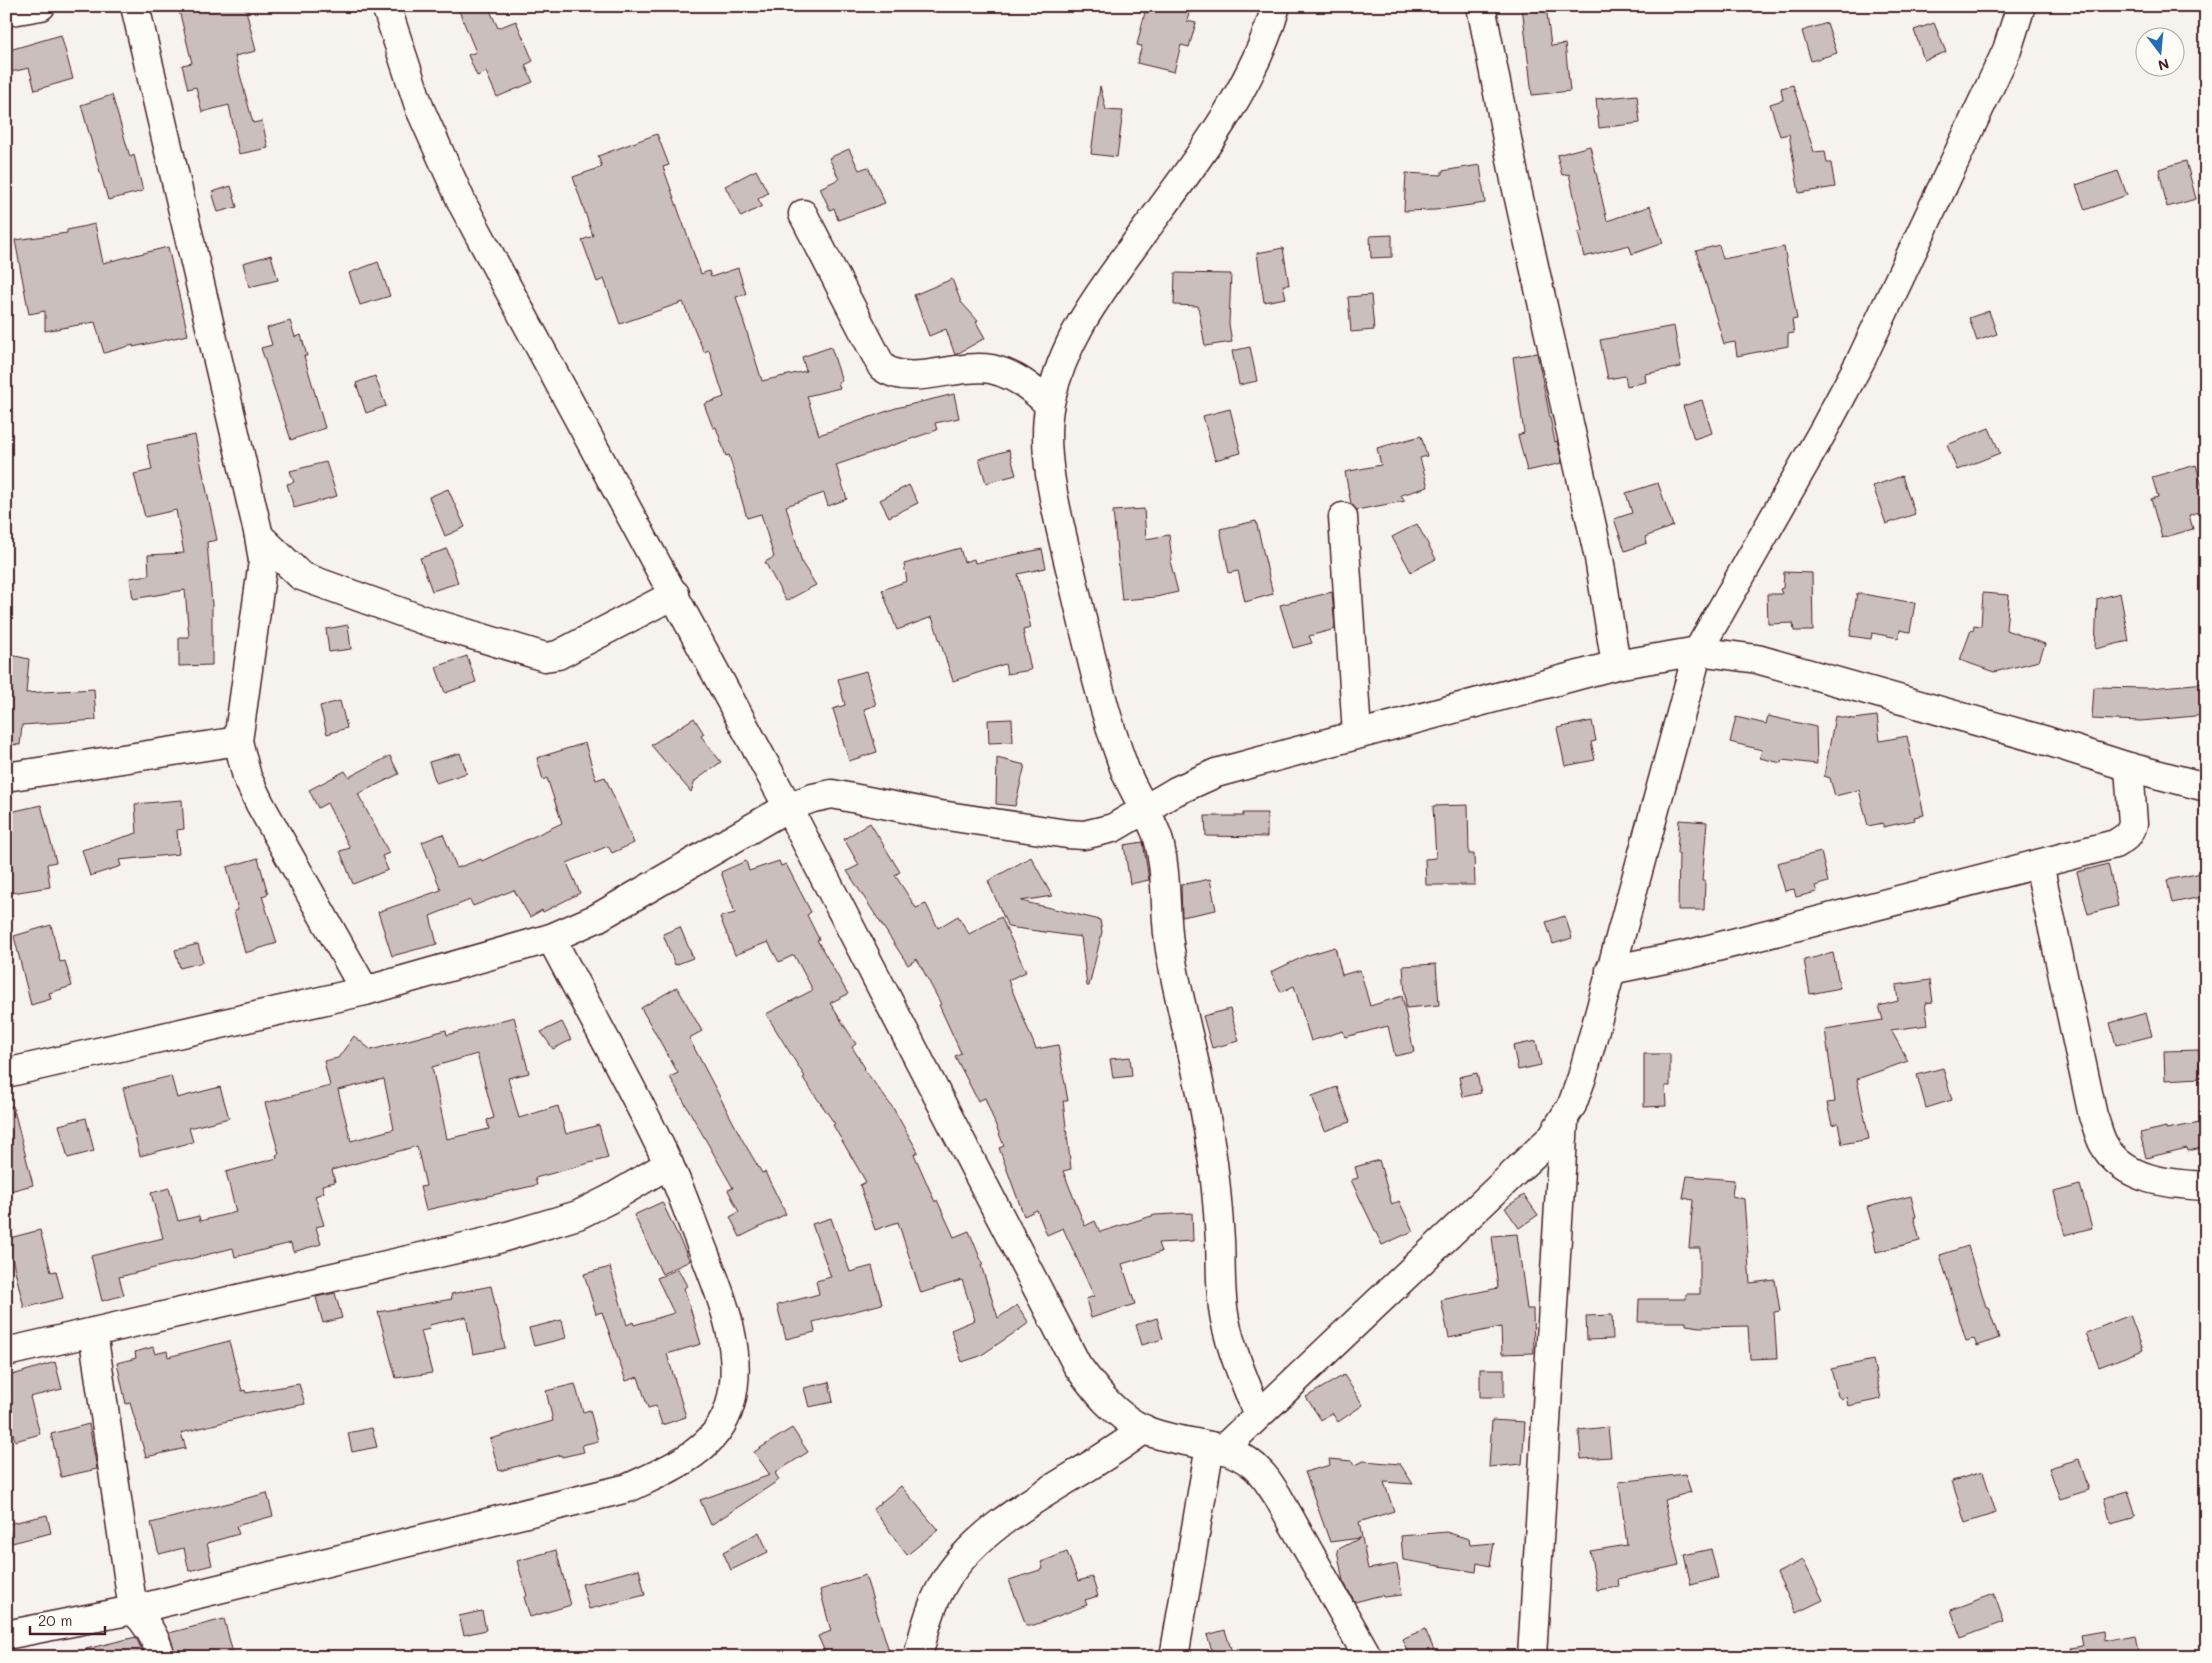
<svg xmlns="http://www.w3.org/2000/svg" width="2212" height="1663" viewBox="0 0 2212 1663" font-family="Mali,sans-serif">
<rect width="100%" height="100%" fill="#f6f3ef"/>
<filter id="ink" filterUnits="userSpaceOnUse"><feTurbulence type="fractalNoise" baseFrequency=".02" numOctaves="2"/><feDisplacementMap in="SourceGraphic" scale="10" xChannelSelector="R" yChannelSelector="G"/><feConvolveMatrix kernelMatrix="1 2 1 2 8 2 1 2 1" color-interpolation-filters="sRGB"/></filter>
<g filter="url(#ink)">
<!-- building -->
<g fill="#cbbfbe" stroke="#4a1f2b" fill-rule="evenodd">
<polygon points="178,6 245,6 256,51 235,56 253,123 262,121 268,148 239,154 229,105 202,112 196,87 188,89 182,65 192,63"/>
<polygon points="457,6 488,6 498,28 516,21 533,61 525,65 533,82 497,97 486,72 477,76 468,55 476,52"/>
<polygon points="1151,6 1191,6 1187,21 1196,23 1189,47 1181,45 1174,72 1137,63 1142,46 1137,45 1145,12 1149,13"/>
<polygon points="1522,6 1546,6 1551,46 1565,44 1570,91 1532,95"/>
<polygon points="1827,23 1837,53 1811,61 1802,31"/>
<polygon points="1934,23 1946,52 1924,60 1914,30"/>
<polygon points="61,35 73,79 35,90 29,68 6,73 6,51"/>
<polygon points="1793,85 1814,152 1825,151 1827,163 1831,163 1835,187 1799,193 1789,134 1780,136 1770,104 1783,100 1781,88"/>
<polygon points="1100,86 1106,110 1123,111 1117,157 1091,154"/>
<polygon points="112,95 130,157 134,155 143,191 108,200 81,105"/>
<polygon points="1637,95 1640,123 1599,128 1596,99"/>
<polygon points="657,134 669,165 663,167 701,274 709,271 711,277 738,268 746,294 736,297 762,381 806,371 802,357 831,347 842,381 838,383 840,388 807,396 819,435 896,408 954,394 959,418 935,423 937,430 836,465 847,499 828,506 824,493 786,506 802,563 816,585 786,601 765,562 774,557 761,514 747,518 729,455 726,456 716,427 713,428 704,404 724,397 709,350 704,352 683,302 620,324 604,279 597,282 582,240 593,236 573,177 602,167 598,156"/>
<polygon points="1590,146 1607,221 1650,206 1663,243 1632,254 1629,245 1584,257 1578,232 1582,231 1569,174 1562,175 1557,155"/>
<polygon points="849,149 859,170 868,167 885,203 838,220 834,208 830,210 820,188 839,179 829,158"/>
<polygon points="2186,161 2196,199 2167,207 2159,169"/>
<polygon points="1480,165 1485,203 1436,210 1404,211 1406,173 1442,175 1442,171"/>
<polygon points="756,170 768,193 758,199 762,206 741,217 725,186"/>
<polygon points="2118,171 2127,195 2085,210 2076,185"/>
<polygon points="231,186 237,207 218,212 212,192"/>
<polygon points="95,224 103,263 168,247 188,335 133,347 133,345 104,353 95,322 45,331 45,311 29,314 15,240 67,233 67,230"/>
<polygon points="1392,235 1392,257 1371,258 1370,236"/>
<polygon points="1719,245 1723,259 1784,247 1797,319 1792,320 1794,333 1788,334 1788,346 1737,356 1735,342 1724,344 1696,251"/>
<polygon points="1283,248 1289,285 1283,285 1286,298 1264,302 1257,253"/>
<polygon points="271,255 278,280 249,287 243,263"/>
<polygon points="378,262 390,296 360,305 349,273"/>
<polygon points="1175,273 1231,274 1229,324 1232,342 1205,346 1198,306 1174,305"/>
<polygon points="952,279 961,302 978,321 976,322 985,338 955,355 946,329 929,336 914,295"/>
<polygon points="1371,295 1374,330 1351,332 1348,297"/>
<polygon points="1989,311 1997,334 1977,341 1969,318"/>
<polygon points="290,321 295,337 301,335 307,356 304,356 325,428 291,440 261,348 272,345 267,328"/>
<polygon points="1674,326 1681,367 1645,374 1646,382 1627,386 1625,376 1608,379 1600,340"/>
<polygon points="1250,347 1257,381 1239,385 1232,351"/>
<polygon points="1537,353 1555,442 1557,441 1562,463 1527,471 1518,435 1524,433 1513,357"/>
<polygon points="375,376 386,406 366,413 356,383"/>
<polygon points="1702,400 1712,433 1694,439 1683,406"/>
<polygon points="1230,409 1241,453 1215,460 1203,416"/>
<polygon points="1989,428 2000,453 1957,470 1947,445"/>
<polygon points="195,435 217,540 207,542 212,605 212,665 179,666 179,637 189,637 185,590 133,599 130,578 149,575 148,555 184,553 176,510 145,517 134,474 152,470 147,445"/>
<polygon points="1421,436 1427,456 1420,458 1428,487 1401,495 1405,501 1356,510 1351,504 1345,472 1381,465 1377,448"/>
<polygon points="1009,450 1016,475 986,483 979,459"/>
<polygon points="326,462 337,496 294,508 287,484 294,482 290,471"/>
<polygon points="2196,465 2206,499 2206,510 2189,515 2193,529 2162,538 2151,499 2158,497 2152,477"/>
<polygon points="1902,476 1915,514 1886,524 1873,486"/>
<polygon points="1658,483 1673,526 1645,537 1647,543 1625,551 1614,519 1632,513 1626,493"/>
<polygon points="909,485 918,503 889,517 880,500"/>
<polygon points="448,489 465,527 445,536 429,497"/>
<polygon points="1144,509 1146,539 1169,535 1172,560 1170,561 1178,592 1156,597 1122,600 1113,511"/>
<polygon points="1256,521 1273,594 1245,602 1238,571 1229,573 1220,529"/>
<polygon points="1417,524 1436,559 1411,572 1392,537"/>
<polygon points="960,548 964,562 974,559 975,563 1042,549 1046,568 1018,574 1031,628 1023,630 1031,670 1007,674 1005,664 953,681 932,617 897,630 882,590 907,581 904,564"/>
<polygon points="447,549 458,583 432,591 420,558"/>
<polygon points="1784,572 1812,573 1813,631 1794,631 1793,623 1768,624 1767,594 1782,594 1780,589 1783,588"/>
<polygon points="1332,592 1335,629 1309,636 1312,643 1293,648 1280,605"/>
<polygon points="1857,593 1915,603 1910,632 1900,630 1898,638 1872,633 1871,639 1850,636"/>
<polygon points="1983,593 2009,595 2006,630 2045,644 2039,661 1994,672 1960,660 1971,630 1973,631 1974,625 1981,626"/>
<polygon points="2120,593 2129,641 2095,649 2097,599"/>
<polygon points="348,625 351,649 329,652 326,629"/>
<polygon points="6,654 29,659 26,693 94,689 96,720 22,725 20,745 6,744"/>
<polygon points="467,656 476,682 445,693 436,667"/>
<polygon points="866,671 876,705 864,709 877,752 849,761 833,709 845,705 838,679"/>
<polygon points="2206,683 2206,715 2141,721 2092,719 2094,687 2150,688"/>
<polygon points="340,701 347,728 327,734 320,706"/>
<polygon points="1768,716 1816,727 1817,764 1782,760 1781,763 1760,758 1762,750 1730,742 1736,717 1766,724"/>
<polygon points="1835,716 1853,719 1877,716 1880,741 1907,736 1924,815 1914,817 1915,820 1883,827 1883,823 1868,826 1859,790 1835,796 1830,778 1824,776"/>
<polygon points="694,718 704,734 701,736 721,762 695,781 691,792 651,745"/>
<polygon points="1012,719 1013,742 989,743 988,720"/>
<polygon points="1592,721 1596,741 1591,742 1595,760 1565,766 1557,728"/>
<polygon points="585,743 596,780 605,777 634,843 612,853 608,846 567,863 580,893 543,912 542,910 530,917 514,890 473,906 470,900 430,916 437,944 392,956 378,912 441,890 422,842 443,834 457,868 481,859 482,861 562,823 547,778 543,780 537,758"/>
<polygon points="460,753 467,773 436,783 429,762"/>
<polygon points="390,756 399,774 358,794 389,853 382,856 388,870 353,884 340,851 350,848 327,803 318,808 309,790 345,771 349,777"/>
<polygon points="997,758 1025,765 1015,806 996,804"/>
<polygon points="182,800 184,829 177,830 179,854 119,860 121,866 90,876 82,850 137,833 135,804"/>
<polygon points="41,805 56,862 47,864 50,887 6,894 6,813"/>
<polygon points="1468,805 1469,854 1474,854 1475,885 1426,885 1425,859 1436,858 1433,806"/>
<polygon points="1243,813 1267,813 1267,837 1206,836 1205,816 1243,816"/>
<polygon points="1679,820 1707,822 1702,881 1705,881 1704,910 1678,910 1679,854 1677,854"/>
<polygon points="870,823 900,872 895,875 916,908 926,904 938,928 958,916 969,934 1001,917 1026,972 1008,980 1036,1049 1058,1045 1068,1101 1063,1101 1071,1169 1063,1171 1085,1226 1095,1221 1100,1232 1155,1215 1192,1213 1193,1241 1158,1243 1161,1252 1122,1264 1135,1304 1091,1318 1086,1299 1094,1296 1063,1228 1047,1235 1037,1210 1024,1216 999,1148 1004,1146 985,1098 978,1101 955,1056 961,1053 939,1005 941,1004 917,959 908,965 847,871 859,865 844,839"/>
<polygon points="1143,842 1149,880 1130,884 1124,845"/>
<polygon points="1821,852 1828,882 1815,886 1817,892 1796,897 1794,889 1785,891 1777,863"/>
<polygon points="1031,857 1052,896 1021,901 1100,920 1102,932 1089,986 1087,986 1081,937 1008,927 988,881"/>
<polygon points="258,858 268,894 262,896 277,943 245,953 234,911 238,910 227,867"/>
<polygon points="746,861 749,871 779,861 781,866 786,864 811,912 807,915 819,939 817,940 848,994 830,1003 856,1044 852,1047 865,1068 864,1069 893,1108 918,1152 914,1154 935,1202 937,1200 954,1237 969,1231 983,1265 981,1265 998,1318 1017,1305 1029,1323 980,1356 962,1362 951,1330 975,1320 962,1280 921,1293 898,1222 875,1230 860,1185 866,1182 833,1125 835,1124 803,1078 805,1077 766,1014 813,990 794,955 779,962 768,942 735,955 720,917 735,913 721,872"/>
<polygon points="2108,864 2118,906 2088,914 2077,872"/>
<polygon points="2206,872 2206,896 2172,903 2167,880"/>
<polygon points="1210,879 1216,910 1182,917 1181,885"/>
<polygon points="1565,916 1572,938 1553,944 1546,922"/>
<polygon points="51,925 60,962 65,961 72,986 49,993 51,999 31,1005 14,936"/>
<polygon points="680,927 693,958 675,965 663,934"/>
<polygon points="198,944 203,962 180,968 175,950"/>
<polygon points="1335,947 1342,975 1360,970 1370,1006 1402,996 1414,1052 1395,1056 1388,1026 1345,1037 1343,1031 1311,1041 1294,986 1281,992 1271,972 1305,956"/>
<polygon points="1833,953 1840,988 1810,994 1804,960"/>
<polygon points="1436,964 1439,1005 1406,1008 1403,966"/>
<polygon points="1930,980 1933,1002 1925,1003 1928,1025 1891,1030 1908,1061 1857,1079 1869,1139 1842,1144 1838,1123 1832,1125 1827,1103 1835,1102 1825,1029 1883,1020 1879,1006 1898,1001 1896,985"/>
<polygon points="677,987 702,1031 689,1038 743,1141 762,1173 765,1172 786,1214 740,1237 730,1217 739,1212 728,1190 733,1188 670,1077 678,1073 641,1008"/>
<polygon points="1230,1009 1239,1041 1212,1048 1203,1016"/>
<polygon points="2146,1013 2152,1036 2116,1045 2110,1023"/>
<path d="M 514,1017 L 529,1073 L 508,1078 L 519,1118 L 558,1106 L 566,1134 L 599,1125 L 608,1158 L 535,1178 L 537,1185 L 426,1210 L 420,1187 L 426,1186 L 417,1146 L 332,1170 L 335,1182 L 322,1185 L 324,1193 L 315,1196 L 324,1225 L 316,1227 L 321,1244 L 293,1252 L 291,1243 L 235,1257 L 233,1248 L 119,1277 L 124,1295 L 102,1301 L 91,1256 L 163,1238 L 151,1193 L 169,1188 L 178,1221 L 199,1216 L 200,1221 L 236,1212 L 226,1172 L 277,1158 L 276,1155 L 279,1154 L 265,1103 L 330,1086 L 324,1061 L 338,1058 L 354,1036 L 371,1050 L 446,1030 L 447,1035 ZM 477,1054 L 494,1118 L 487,1120 L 489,1129 L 447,1139 L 432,1067 ZM 384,1079 L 394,1129 L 351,1141 L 338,1090 Z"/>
<polygon points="562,1022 571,1040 553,1049 541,1032"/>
<polygon points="1536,1041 1541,1065 1518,1070 1513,1046"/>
<polygon points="2199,1050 2200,1078 2165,1080 2164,1051"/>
<polygon points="1644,1054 1670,1054 1670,1086 1665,1086 1666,1106 1644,1107"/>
<polygon points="1130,1057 1132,1076 1113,1078 1110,1059"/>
<polygon points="1943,1068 1952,1100 1926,1108 1917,1075"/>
<polygon points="1477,1073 1481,1093 1463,1097 1459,1077"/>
<polygon points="171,1076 177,1098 220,1087 229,1118 189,1128 193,1142 140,1156 123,1088"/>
<polygon points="1337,1087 1350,1122 1325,1131 1312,1096"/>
<polygon points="13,1106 33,1185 6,1192 6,1107"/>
<polygon points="86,1118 94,1151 68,1158 59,1125"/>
<polygon points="2206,1122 2206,1147 2188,1151 2187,1148 2146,1158 2140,1133 2166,1127 2166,1129"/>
<polygon points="1379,1160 1392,1205 1399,1201 1413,1231 1382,1245 1351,1180 1358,1178 1355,1167"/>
<polygon points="1687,1176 1734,1180 1732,1196 1744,1199 1750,1283 1775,1280 1780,1311 1774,1312 1777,1358 1750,1359 1748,1326 1700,1327 1686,1325 1686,1322 1638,1322 1639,1299 1686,1299 1686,1294 1700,1294 1700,1248 1689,1248 1693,1200 1683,1198"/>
<polygon points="2080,1185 2092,1228 2065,1235 2054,1192"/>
<polygon points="1524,1195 1538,1215 1519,1228 1505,1208"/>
<polygon points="1911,1196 1916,1217 1914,1217 1920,1241 1876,1252 1872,1232 1874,1232 1867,1207"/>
<polygon points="662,1202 690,1261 662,1274 634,1215"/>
<polygon points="831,1218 850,1272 872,1266 882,1304 813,1322 815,1332 786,1339 777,1305 819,1294 816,1281 831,1277 812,1224"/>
<polygon points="40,1230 51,1272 56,1271 63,1298 24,1308 12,1258 9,1258 6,1247 6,1239"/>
<polygon points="1517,1234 1527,1309 1533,1309 1534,1353 1502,1354 1501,1327 1449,1338 1441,1300 1498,1288 1492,1236"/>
<polygon points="1968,1246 1986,1307 1988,1307 1999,1338 1977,1346 1974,1339 1966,1341 1940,1255"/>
<polygon points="610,1267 627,1325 633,1322 634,1325 674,1313 657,1278 678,1269 687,1286 684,1288 701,1344 667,1354 686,1417 662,1425 656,1406 648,1408 638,1377 626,1381 602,1312 596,1314 584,1274"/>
<polygon points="491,1286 505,1348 473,1354 466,1317 429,1325 430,1329 421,1331 432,1373 396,1378 378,1312 452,1299 451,1294"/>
<polygon points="335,1293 342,1318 323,1323 316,1297"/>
<polygon points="1612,1315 1613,1339 1587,1340 1586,1316"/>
<polygon points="2130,1315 2143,1350 2099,1367 2086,1333"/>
<polygon points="1157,1318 1163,1339 1142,1345 1136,1325"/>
<polygon points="562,1320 566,1338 534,1346 529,1328"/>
<polygon points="229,1341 242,1391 245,1390 246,1393 299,1384 305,1404 251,1415 181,1433 186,1448 146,1457 130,1403 126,1404 117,1363 136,1358 135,1352 153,1347 155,1354 167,1351 168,1357"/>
<polygon points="1873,1360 1881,1399 1848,1406 1846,1397 1841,1399 1838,1396 1831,1369"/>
<polygon points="55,1362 62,1389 30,1397 40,1434 15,1441 13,1433 6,1435 6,1377"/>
<rect x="1480" y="1369" width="24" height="28"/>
<polygon points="1344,1375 1363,1405 1338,1422 1332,1413 1321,1420 1306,1397"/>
<polygon points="829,1382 833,1402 809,1407 804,1388"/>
<polygon points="575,1384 583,1412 590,1410 598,1441 582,1445 584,1452 562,1457 561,1455 499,1471 490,1439 553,1421 546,1391"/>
<polygon points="1492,1420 1525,1422 1522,1464 1489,1467"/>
<polygon points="89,1424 97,1469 61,1477 51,1434"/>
<polygon points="1608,1427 1611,1457 1581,1459 1579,1430"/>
<polygon points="372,1428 377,1447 352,1452 348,1433"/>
<polygon points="792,1428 808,1452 775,1473 779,1480 711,1525 700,1500 770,1475 754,1452"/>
<polygon points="1329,1459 1352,1461 1354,1465 1364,1461 1400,1464 1413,1484 1384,1482 1394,1511 1359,1522 1368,1569 1397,1564 1402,1595 1383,1597 1382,1595 1355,1602 1343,1581 1337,1550 1360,1538 1330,1542 1305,1472 1330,1465"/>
<polygon points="2079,1459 2089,1490 2060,1499 2049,1468"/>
<polygon points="1983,1472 1996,1513 1965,1523 1952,1481"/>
<polygon points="1685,1474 1691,1492 1664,1500 1679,1565 1618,1579 1619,1587 1597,1590 1590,1551 1627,1545 1619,1482"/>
<polygon points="901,1486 938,1530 907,1555 873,1509"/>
<polygon points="2128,1491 2136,1517 2111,1524 2104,1498"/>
<polygon points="267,1493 273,1516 236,1526 239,1534 207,1543 212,1565 189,1571 184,1548 159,1554 151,1523"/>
<polygon points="47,1515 51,1533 12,1543 8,1524"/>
<polygon points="759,1532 768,1552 731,1570 723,1552"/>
<polygon points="1446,1532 1469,1539 1470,1545 1494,1543 1490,1566 1477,1563 1476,1572 1403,1560 1401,1536"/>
<polygon points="1711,1549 1718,1578 1691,1585 1684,1555"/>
<polygon points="556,1550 571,1605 530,1617 524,1597 527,1596 517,1561"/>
<polygon points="1067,1552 1078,1581 1092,1577 1098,1596 1085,1600 1087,1605 1034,1625 1026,1625 1009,1580 1043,1569 1041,1562"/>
<polygon points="1803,1560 1823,1600 1796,1613 1777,1573"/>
<polygon points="639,1569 645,1595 589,1609 582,1584"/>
<polygon points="865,1575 891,1657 827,1657 818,1636 831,1631 820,1590"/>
<polygon points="1994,1594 2004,1622 1961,1638 1951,1610"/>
<polygon points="482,1611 486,1630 464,1635 459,1616"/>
<polygon points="224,1619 234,1657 176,1657 169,1633"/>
<polygon points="1425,1629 1437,1657 1410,1657 1402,1639"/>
<polygon points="1225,1630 1232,1652 1214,1657 1207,1635"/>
<polygon points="2103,1631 2104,1641 2134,1635 2138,1657 2072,1657 2071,1647 2082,1645 2080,1635"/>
<polygon points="136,1637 145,1657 87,1657 86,1649"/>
</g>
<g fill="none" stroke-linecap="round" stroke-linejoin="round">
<defs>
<g id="minor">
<polyline points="135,6 259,536 263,561 238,741 247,777 260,804 365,991"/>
<path d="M 386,6 L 420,109 L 463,205 L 788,807 L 1077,1365 C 1096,1391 1115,1416 1145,1430 C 1184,1447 1232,1439 1261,1473 C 1267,1479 1272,1488 1277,1495 L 1368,1657"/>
<polyline points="1481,6 1516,185 1599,558 1616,665"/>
<polyline points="6,12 41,6"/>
<path d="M 803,214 L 882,367 C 910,388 956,363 991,369 C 1014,374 1033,388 1049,405"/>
<polyline points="1343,517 1357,734"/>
<polyline points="259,536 301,576 423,620 545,657 558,655 675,594"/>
<polyline points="6,777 238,741"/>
<path d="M 2039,864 L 2093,1116 C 2097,1125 2099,1137 2104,1145 C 2124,1181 2170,1184 2206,1186"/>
<path d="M 1610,970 L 1690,954 L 2115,844 C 2125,838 2130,835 2133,824 L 2129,767"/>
<polyline points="6,1073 365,991 551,938 597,918 788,807 813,798 832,794 934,814 1067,834 1084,835 1113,828 1176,791 1216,773 1616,665 1698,651 1757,659 2047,741 2129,767 2206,787"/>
<path d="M 93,1332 L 133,1610 C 147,1623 156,1637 161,1657"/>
<polyline points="6,1352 491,1241 578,1215 610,1199 669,1164"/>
<path d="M 1258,1415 C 1245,1381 1228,1345 1223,1308 C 1220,1285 1221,1262 1220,1240 C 1218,1207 1215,1174 1210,1142 C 1201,1077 1181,1015 1170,950 C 1164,914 1168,874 1158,838 C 1150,814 1134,794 1125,770 C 1102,709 1088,644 1073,581 C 1061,529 1039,456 1050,403 C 1062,344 1095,299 1130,251 C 1185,175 1250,98 1276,6"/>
<polyline points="1224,1448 1551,1138 1572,1105 1582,1077 1698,651 1823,431 1861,360 2007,50 2021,6"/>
<path d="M 6,1635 L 133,1610 L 628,1488 C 667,1470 717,1451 730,1405 C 746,1347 718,1289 698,1237 C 688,1212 680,1187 668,1163 C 633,1087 590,1013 551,938"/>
<path d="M 918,1657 C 924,1631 931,1604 945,1581 C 987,1513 1081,1479 1144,1429"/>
<polyline points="1174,1657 1210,1446"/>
<polyline points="1532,1657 1564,1121"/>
</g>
</defs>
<!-- minor casing -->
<use href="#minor" stroke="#4a1f2b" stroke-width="31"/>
<!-- minor -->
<use href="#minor" stroke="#fdfcf7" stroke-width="28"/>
</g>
</g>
<!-- margin -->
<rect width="2212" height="1663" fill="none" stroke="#fdfcf7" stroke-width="25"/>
<rect x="12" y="12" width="2187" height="1638" fill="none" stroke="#4a1f2b" stroke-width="2" filter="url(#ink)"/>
<!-- north arrow -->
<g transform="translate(2160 52) rotate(164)"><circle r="24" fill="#fdfcf7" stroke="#b5a4a5"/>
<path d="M0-4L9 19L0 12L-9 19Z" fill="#1f6fb2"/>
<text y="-8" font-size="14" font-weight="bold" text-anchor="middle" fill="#4a1f2b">N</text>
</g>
<!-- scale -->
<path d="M30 1626v8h75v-8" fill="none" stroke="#4a1f2b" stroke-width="2.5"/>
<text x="38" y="1626" font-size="15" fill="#4a1f2b" stroke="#fdfcf7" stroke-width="4" paint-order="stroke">20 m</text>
</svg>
